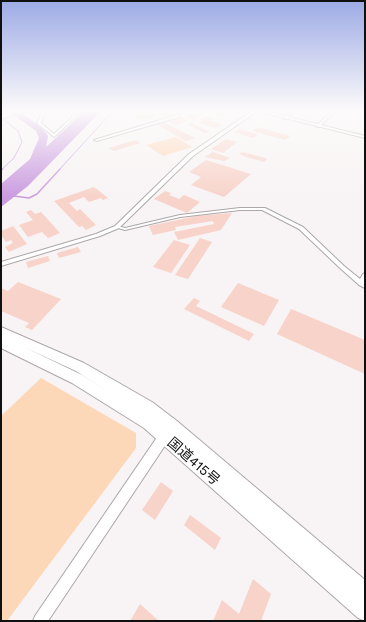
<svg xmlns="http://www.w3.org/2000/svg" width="366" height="622" viewBox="0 0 366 622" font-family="'Work Sans','Noto Sans JP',sans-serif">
<rect width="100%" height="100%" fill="#f8f3f4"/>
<!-- green -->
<g fill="#fdd8b8">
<polygon points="176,137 192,147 163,156 146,145"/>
<polygon points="41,378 136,433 136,448 7,621 1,621 1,416"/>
</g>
<!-- water -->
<path fill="#ca9be0" d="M 8,111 C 20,111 41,124 48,136 L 46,147 L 85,111 L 101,111 L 28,186 L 1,207 L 1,184 L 30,159 L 39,138 L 36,131 Z"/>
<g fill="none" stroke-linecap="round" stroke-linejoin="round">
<!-- stream-far1 -->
<g stroke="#ca9be0" stroke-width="1">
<polyline points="1,170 14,158 22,142 18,131 3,119 28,111"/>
<polyline points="59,170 113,111"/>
</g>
<!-- stream -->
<g stroke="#ca9be0" stroke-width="1.5">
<polyline points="1,170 3,169"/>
<polyline points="14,196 29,198 37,194 60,169"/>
</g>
</g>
<!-- building -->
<g fill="#f7d3c9">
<polygon points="141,111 150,111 157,112 151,119 135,118"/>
<polygon points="204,111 216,111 227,114 222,117"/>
<polygon points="160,112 174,113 172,116 158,115"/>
<polygon points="201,113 205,115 192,119 186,116"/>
<polygon points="208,116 216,119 209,120 223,125 216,128 197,122 204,121 200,119"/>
<polygon points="181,117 187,121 175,125 168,121"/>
<polygon points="164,122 195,138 186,141 156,124"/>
<polygon points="192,123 209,132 205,133 187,124"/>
<polygon points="258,127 290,136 285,140 252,131"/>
<polygon points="240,129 257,134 258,135 253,138 235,132"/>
<polygon points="226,139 237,142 223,153 211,149"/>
<polygon points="136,140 140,143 114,151 109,148"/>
<polygon points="213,152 230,158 224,161 205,157"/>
<polygon points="242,152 262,157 267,159 264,162 246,157 239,154"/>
<polygon points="206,160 251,174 224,197 191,185 201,177 189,172"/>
<polygon points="94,187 108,198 103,200 101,198 89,202 84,197 69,203 77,211 80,209 96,225 86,230 82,226 79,227 54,201"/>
<polygon points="165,191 171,193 169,195 179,199 184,195 200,202 187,213 154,199"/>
<polygon points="31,210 35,214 41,212 60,233 48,238 42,232 28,237 19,225 33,220 26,212"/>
<polygon points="232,213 221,230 178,240 174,232 214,224 213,221 175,227 176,230 153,235 149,226 197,216"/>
<polygon points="13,226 27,244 9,252 5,247 13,243 11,240 6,242 1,235 1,231"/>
<polygon points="200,238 212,242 188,279 175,275"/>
<polygon points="174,240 190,245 171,273 153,267"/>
<polygon points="78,247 81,252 59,258 57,253"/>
<polygon points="48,256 50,261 28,268 26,262"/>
<polygon points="18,282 61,299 32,330 25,327 29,323 1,311 1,288 8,291"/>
<polygon points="238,283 279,300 264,326 221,307"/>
<polygon points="194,298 200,301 196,306 254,334 249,341 184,309"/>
<polygon points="291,309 365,340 365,374 277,334"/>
<polygon points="161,482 173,491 155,520 142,510"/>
<polygon points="190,515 221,538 215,550 184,525"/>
<polygon points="253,579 271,594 261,621 213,621 222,600 239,614"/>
<polygon points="140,604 159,621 130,621"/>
</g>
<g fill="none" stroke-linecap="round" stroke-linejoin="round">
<defs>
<g id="street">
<polygon points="42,111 45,111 41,123 54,134 79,111 82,111 54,137 37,123"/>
<polygon points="179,111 182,111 179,117 97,141 94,140 177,115"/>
<polygon points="291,111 294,111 286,119 284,119 284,117"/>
<polygon points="332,111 335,111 319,127 317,127 317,125"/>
<polygon points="240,208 265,208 303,227 344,266 360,279 363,274 365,273 365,288 359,285 358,284 340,268 299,229 262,210 240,210 180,217 125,230 115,227 117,226 125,228 180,215"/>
</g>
<g id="secondary">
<polygon points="252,111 257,111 193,156 119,228 100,236 1,266 1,262 96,234 115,226 189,154"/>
<polygon points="257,111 265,111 365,136 365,138"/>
<polygon points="166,429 170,430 171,434 170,438 48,621 33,621 35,616 162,430"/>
</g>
<path id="highway" d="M 1,327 L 84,363 L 152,402 L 177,421 L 365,580 L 365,621 L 358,618 L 144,428 L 72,383 L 1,348 ZM 26,348 L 76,371 L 109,392 L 82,375 Z"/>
</defs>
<!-- street casing -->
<use href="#street" stroke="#aca7a8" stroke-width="2"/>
<!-- secondary casing -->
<use href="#secondary" stroke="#aca7a8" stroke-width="2"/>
<!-- highway casing -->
<use href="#highway" stroke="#aca7a8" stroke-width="2"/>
<!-- street -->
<use href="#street" fill="#fff" fill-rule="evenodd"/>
<!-- secondary -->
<use href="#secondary" fill="#fff" fill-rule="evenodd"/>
<!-- highway -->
<use href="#highway" fill="#fff" fill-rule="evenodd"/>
</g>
<!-- sky -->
<linearGradient id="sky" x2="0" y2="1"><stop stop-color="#9caae5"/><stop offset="0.56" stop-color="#fcfafa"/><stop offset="1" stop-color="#fcfafa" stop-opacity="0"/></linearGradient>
<rect width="366" height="198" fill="url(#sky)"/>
<g text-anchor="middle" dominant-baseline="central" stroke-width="4" stroke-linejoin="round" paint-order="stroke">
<!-- near-street labels -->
<g font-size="14" fill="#111010" stroke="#fff">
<text transform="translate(194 461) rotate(41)">国道415号</text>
</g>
</g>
<!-- border -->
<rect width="366" height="622" fill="none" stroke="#111010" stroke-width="4"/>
</svg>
